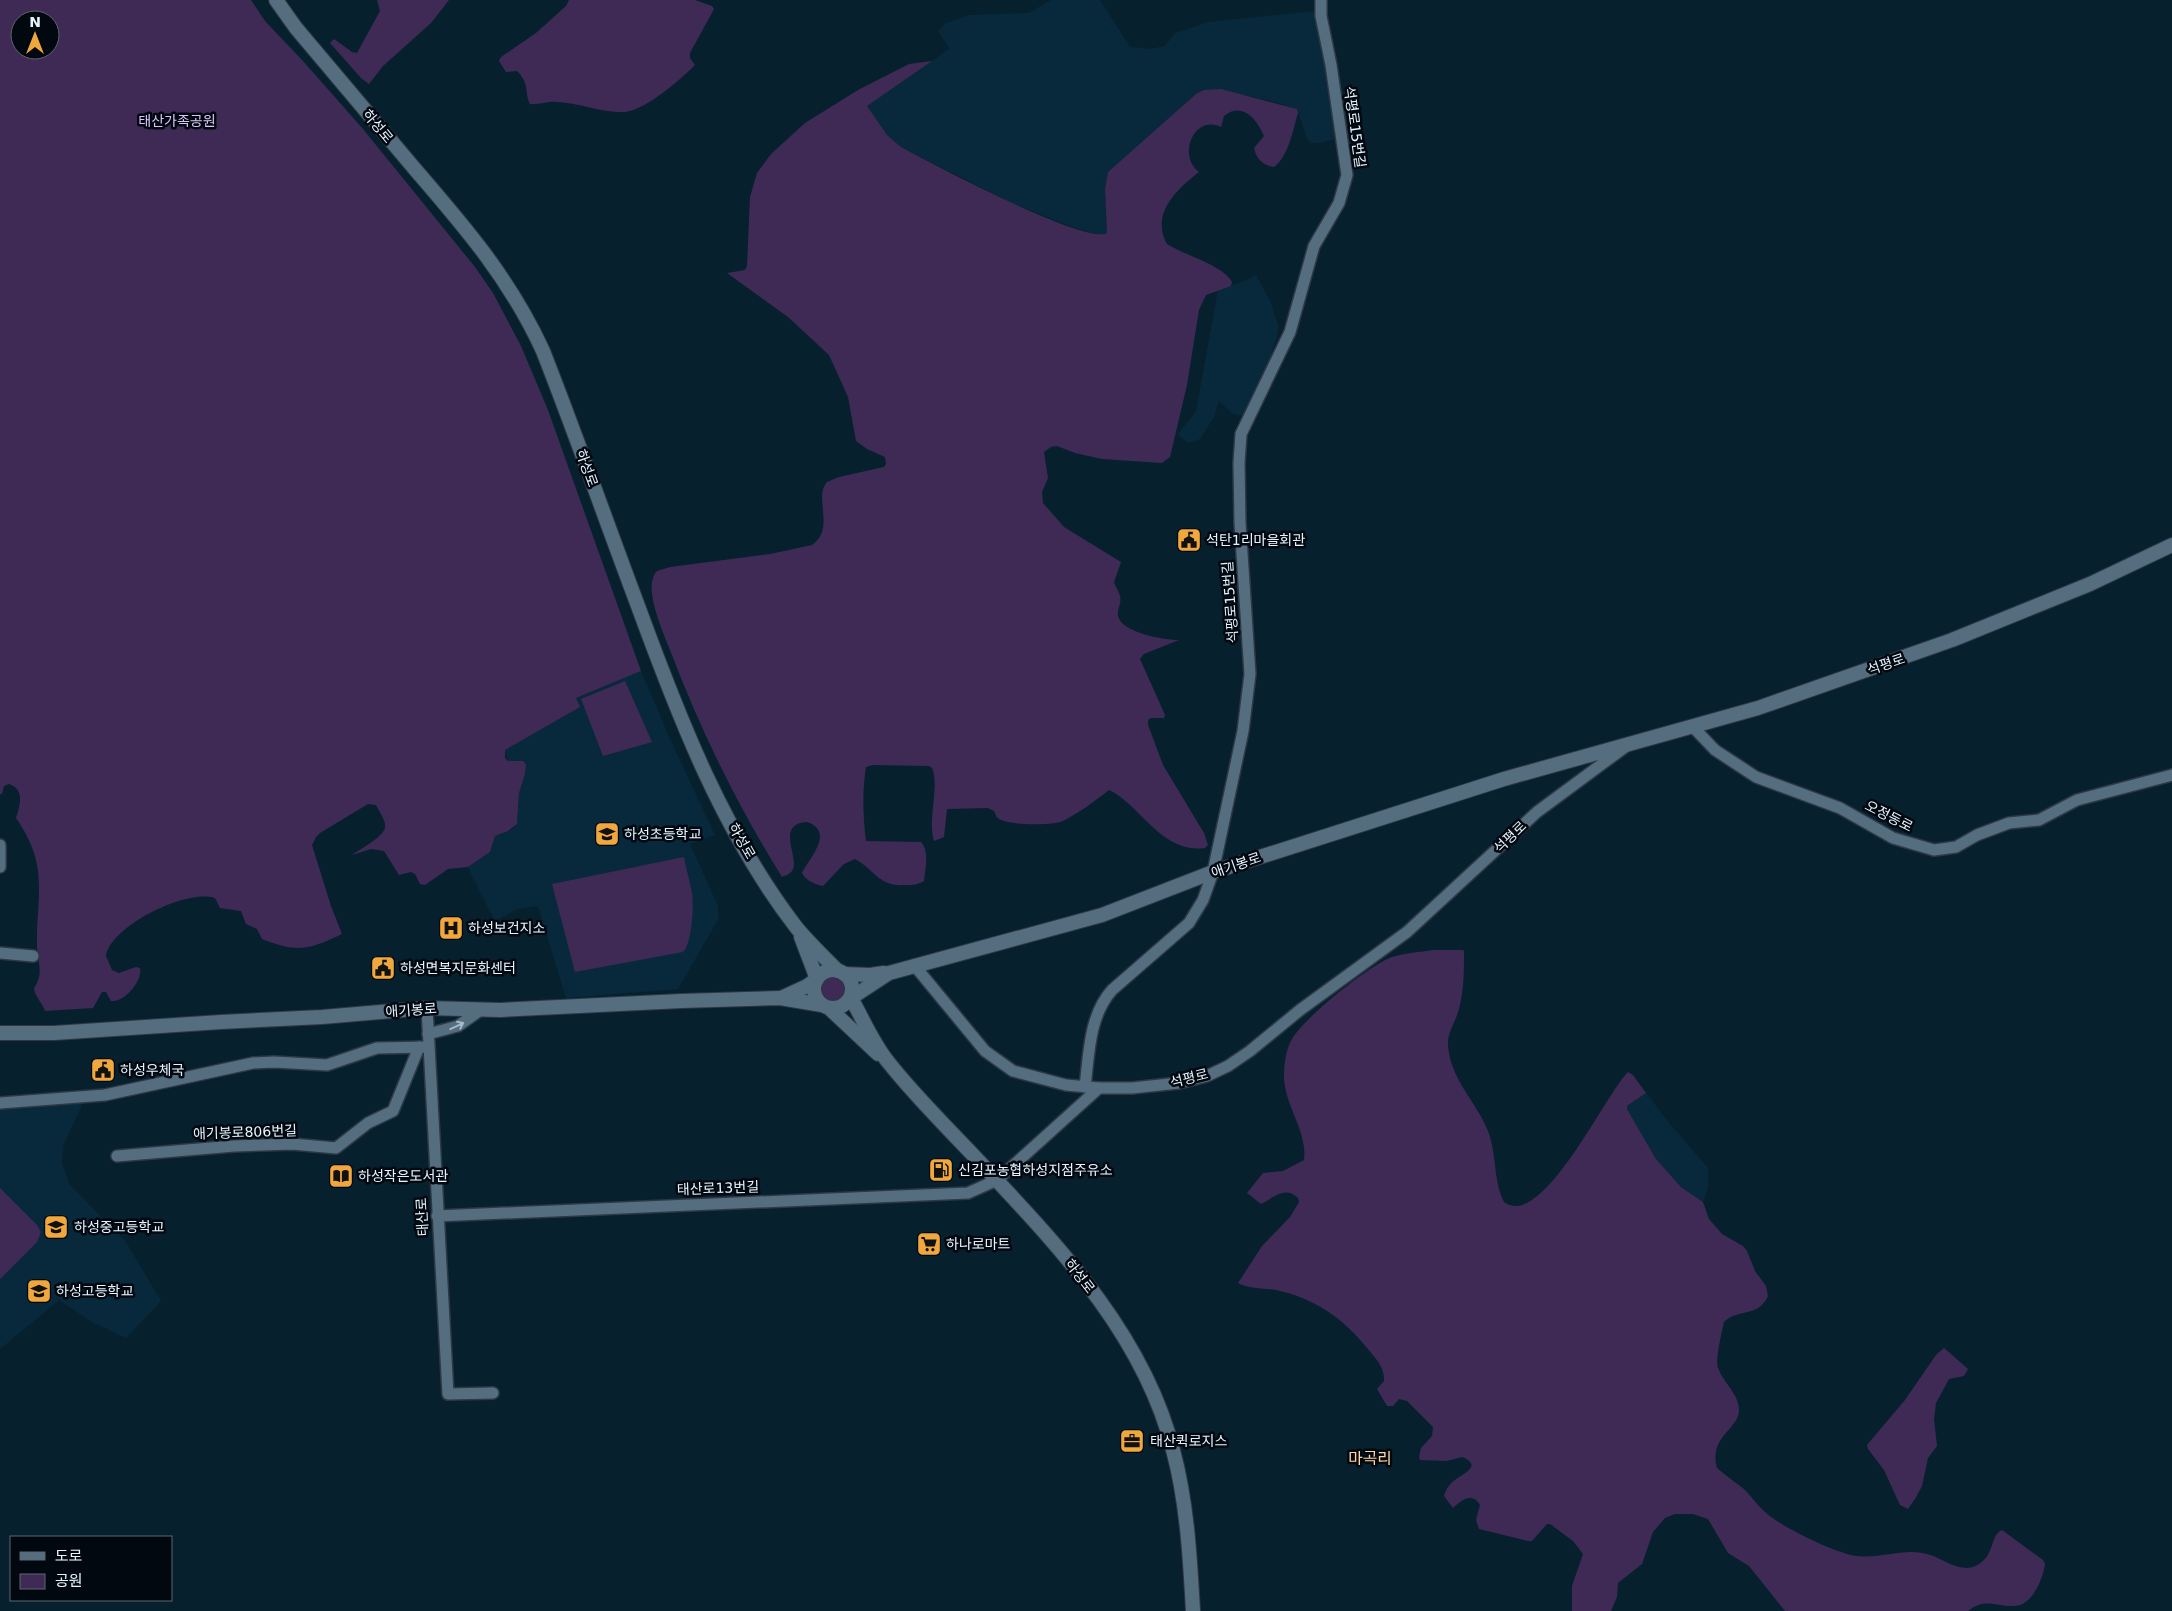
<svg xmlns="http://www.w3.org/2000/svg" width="2172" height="1611" viewBox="0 0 2172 1611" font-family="'DejaVu Sans','Noto Sans KR',sans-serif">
<rect width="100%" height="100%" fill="#07202e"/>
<!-- built -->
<g fill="#08293c">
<polygon points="1051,0 1100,0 1130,47 1150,49 1165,46 1175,33 1209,22 1316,11 1328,72 1336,139 1318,143 1311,143 1307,139 1297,109 1275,102 1244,95 1196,94 1108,172 1105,189 1107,233 1098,235 1072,227 1012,203 901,147 887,135 866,106 948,50 949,48 938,31 946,23 969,15 1029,13"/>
<polygon points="1256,275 1271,303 1278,325 1278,332 1271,356 1242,416 1233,414 1219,401 1214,417 1200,439 1188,443 1178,434 1196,411 1218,290 1245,281"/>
<polygon points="641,671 671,741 715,835 690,844 718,906 719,918 678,989 566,998 538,906 518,909 495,921 468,867 490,852 495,836 513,829 517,824 519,793 526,768 523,761 508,761 505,750 579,707 576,698"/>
<polygon points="1646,1093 1669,1123 1708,1168 1708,1188 1703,1202 1681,1187 1656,1159 1627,1109 1627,1106"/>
<polygon points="83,1103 63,1146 62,1163 66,1175 70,1185 126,1242 161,1301 126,1338 92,1322 59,1300 0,1349 0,1109"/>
</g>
<!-- green -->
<g fill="#3f2a55" fill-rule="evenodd">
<path d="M 0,0 L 251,0 L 265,21 L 303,61 L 363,129 L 475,267 L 493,293 L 521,346 L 548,410 L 641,671 L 576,698 L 580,707 L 505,750 L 505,758 L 508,761 L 523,761 L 526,764 L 525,774 L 519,793 L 517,824 L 508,831 L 495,836 L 490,852 L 468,867 L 448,869 L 425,885 L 420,884 L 415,874 L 411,872 L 399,875 L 384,851 L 371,849 L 352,855 C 359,850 385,836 385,827 C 386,821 379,811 376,805 L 368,804 L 320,833 L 316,837 L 312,845 L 331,906 L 342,934 C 308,950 298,953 262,939 L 257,929 L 246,924 L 241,911 L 220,908 L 215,898 C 186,889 111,926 106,956 L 112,970 L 119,973 L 136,967 L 140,968 C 143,980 125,1003 111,1001 L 106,992 L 102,992 L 93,1008 L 45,1011 C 42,1002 35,997 34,988 C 44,974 38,963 37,948 C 36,894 50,867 16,818 C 20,806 25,789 9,784 L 4,786 L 2,794 L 0,794 ZM 20,20 L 50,20 L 50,50 L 20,50 Z"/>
<polygon points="377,0 449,0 431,23 383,66 369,84 361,78 330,43 334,39 352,52 357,53 380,11"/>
<path d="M 569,0 L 695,0 L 712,6 L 714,9 L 690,53 L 690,58 L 695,65 C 681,79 646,110 625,112 C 602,113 580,103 557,102 C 548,101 539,105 530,104 C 524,91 530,84 517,71 L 506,72 L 499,61 L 501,57 L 536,33 L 566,6 Z"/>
<path d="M 932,61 L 867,106 L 887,135 L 901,147 C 929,162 1085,245 1107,233 L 1105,189 L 1108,172 L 1196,94 L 1204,90 L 1221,89 L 1297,109 L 1298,113 C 1293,129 1289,156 1274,167 C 1264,166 1256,159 1254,148 L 1264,136 C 1257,119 1242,101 1224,116 L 1221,127 C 1194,114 1177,156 1199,172 C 1177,189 1150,214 1167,244 C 1184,255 1223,265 1232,282 L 1231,286 L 1206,295 L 1199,310 L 1187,385 L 1170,457 L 1162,463 L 1102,459 L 1075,453 L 1057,446 L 1051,447 L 1044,452 L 1048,478 L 1042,492 L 1043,503 L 1064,527 L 1121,562 L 1114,582 C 1115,587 1119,591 1120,596 C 1122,603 1117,609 1118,616 C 1122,633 1164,640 1179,640 L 1144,654 L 1140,659 L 1165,715 L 1164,718 L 1151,718 L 1148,720 L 1148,725 L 1163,765 L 1204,833 L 1208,845 L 1205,848 C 1161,854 1141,805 1109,790 C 1095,801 1079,813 1063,821 C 1052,826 1013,825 1001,820 C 997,818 996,816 994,811 L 988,808 L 947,809 L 944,837 L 934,841 C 927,820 940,786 932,768 L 929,766 L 873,765 L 866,767 C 862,791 863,817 866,841 L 921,842 C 930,852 925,869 924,881 C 918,885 912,885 905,885 C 879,887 875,870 855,859 L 844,864 L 823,886 C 816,885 805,880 802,873 C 808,860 836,832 807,822 C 774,824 801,859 792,871 C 790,874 785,876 782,877 C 737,805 700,729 670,650 C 663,631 642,587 657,571 L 670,567 L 770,554 L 812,545 C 836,528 813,499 827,482 L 839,477 L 884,467 L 886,464 L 885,457 L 867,449 L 856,441 L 848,397 L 829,355 L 788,317 L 727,273 L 745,270 L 747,266 L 750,197 L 757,173 L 771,154 L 805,123 L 858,90 L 909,64 Z"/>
<polygon points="625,681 652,742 603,756 581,699"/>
<path d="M 684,857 C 686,869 690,881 692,893 C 694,905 692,944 683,952 L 575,972 L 552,884 Z"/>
<path d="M 1433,950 L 1463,950 L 1464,951 C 1464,970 1464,990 1459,1009 C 1456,1021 1447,1033 1448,1045 C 1450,1079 1476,1101 1488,1131 C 1497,1154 1493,1180 1504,1202 C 1542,1231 1606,1093 1628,1072 L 1633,1075 L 1646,1093 L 1627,1106 L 1627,1109 L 1656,1159 L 1681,1187 L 1703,1202 L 1709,1219 L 1722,1234 L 1743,1246 L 1747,1251 L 1755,1271 L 1766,1286 L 1768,1296 C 1758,1318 1738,1308 1724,1322 C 1722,1331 1715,1360 1718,1368 C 1723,1382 1738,1393 1739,1409 C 1740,1429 1708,1436 1717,1468 C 1725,1475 1735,1482 1744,1489 C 1753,1498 1760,1509 1771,1517 C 1787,1529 1837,1554 1857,1556 C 1879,1559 1901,1549 1922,1553 C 1940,1555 1954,1572 1973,1567 C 1996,1559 1989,1535 2002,1530 L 2043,1560 L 2045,1564 C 2043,1579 2032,1606 2014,1606 C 1996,1607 1986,1597 1968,1611 L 1785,1611 L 1749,1566 L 1728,1553 L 1708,1519 L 1693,1514 L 1675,1514 L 1665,1518 L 1653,1532 L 1642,1564 L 1618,1583 L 1617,1597 L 1611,1611 L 1572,1611 L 1572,1586 L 1583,1554 L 1573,1541 L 1550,1524 L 1547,1524 L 1532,1541 L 1528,1541 L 1479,1529 L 1476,1520 L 1480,1505 C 1472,1492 1462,1500 1453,1508 L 1444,1496 C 1446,1490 1449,1484 1455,1480 C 1462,1474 1484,1466 1462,1457 L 1447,1461 L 1420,1460 L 1419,1457 L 1421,1448 L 1432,1436 L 1433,1427 L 1407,1401 L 1399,1399 L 1393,1406 L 1387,1406 L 1377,1389 L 1384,1381 C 1385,1367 1375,1358 1367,1348 C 1343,1318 1314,1298 1276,1290 C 1264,1288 1248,1289 1238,1283 L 1262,1246 L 1290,1217 L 1299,1202 L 1298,1198 C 1285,1185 1272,1199 1261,1204 L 1247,1193 L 1263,1173 L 1283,1171 L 1304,1160 C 1308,1132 1284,1105 1284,1076 C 1284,1064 1286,1049 1292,1039 C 1305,1017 1368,966 1392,957 C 1405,953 1420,952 1433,950 Z"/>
<circle cx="833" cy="989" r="12"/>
<polygon points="0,1188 37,1225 41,1232 37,1242 0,1279"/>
<polygon points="1944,1348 1968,1369 1964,1376 1949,1379 1936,1403 1934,1419 1937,1446 1928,1458 1922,1486 1915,1499 1908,1509 1900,1505 1884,1470 1868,1449 1867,1445 1905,1400 1936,1355"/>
</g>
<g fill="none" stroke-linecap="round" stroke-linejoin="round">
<defs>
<g id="minor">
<polyline points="1693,727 1715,750 1756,777 1840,808 1893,838 1934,850 1956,847 1977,835 2009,823 2039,820 2077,800 2172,775"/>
<polyline points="0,845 0,867"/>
<polyline points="0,953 33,956"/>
<polyline points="914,965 985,1051 1013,1071 1066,1085 1099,1088 1132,1088 1179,1083 1207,1076 1228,1066 1250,1051 1300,1010 1407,932 1537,812 1625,747"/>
<polyline points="427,1008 448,1394 493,1393"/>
<polyline points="428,1034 458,1026 482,1009"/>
<path d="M 1085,1087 C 1089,1054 1089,1016 1112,990 L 1189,923 L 1203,900 L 1213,872 L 1243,731 L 1250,674 L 1240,523 L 1239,463 L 1241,434 L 1290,332 L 1314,246 L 1339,203 L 1347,175 L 1331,65 L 1321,16 L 1321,0"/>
<polyline points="0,1103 105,1095 253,1063 274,1062 327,1065 377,1048 428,1047"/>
<polyline points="117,1156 234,1146 292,1144 336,1148 368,1123 393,1111 419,1047"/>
<polyline points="437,1216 968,1193 997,1180 1099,1088"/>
</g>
<g id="tertiary">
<path d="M 276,0 L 296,28 C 335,74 374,121 414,168 C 465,227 510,279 543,351 C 576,435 606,521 638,606 C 679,718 723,832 796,927 C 809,943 824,957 838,971"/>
<polyline points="801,937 817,979"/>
<circle cx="833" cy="989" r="19"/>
<polyline points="844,974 870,975 884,973"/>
<polyline points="829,1008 878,1054"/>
<path d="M 1193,1611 C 1190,1557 1187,1502 1173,1450 C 1145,1339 1065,1253 989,1172 C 956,1136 919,1101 889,1063 C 873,1044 863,1019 851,998 L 889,973 L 1102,915 L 1213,872 L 1504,779 L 1758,708 L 1952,640 L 2090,584 L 2172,545"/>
</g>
<g id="secondary">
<polyline points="781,998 807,986 817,979"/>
<polyline points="0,1033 54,1033 221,1022 322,1017 427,1008 500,1010 681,1001 780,998 822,1005"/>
</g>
</defs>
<!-- minor casing -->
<use href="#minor" stroke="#2e3845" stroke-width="14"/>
<!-- tertiary casing -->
<use href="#tertiary" stroke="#2e3845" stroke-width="16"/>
<!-- secondary casing -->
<use href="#secondary" stroke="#2e3845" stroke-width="16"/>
<!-- minor -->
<use href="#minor" stroke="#546e80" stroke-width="11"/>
<!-- tertiary -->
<use href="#tertiary" stroke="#546e80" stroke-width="14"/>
<!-- secondary -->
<use href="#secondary" stroke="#546e80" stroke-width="14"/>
</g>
<!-- one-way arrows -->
<defs><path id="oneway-shaft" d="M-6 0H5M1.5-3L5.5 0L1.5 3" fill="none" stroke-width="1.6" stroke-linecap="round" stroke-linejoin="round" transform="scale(1.25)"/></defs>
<use stroke="#a4b8c6" href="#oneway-shaft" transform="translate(457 1026) rotate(-25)"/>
<!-- icons -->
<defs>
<symbol id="civic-square" viewBox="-11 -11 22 22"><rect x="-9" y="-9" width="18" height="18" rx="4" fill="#efa73e" stroke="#02080f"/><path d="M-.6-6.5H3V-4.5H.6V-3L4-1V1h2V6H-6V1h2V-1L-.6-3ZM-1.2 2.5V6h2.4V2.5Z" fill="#111"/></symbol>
<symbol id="school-square" viewBox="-11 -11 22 22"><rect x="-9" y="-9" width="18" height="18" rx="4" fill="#efa73e" stroke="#02080f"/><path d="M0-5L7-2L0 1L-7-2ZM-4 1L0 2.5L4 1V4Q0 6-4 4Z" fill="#111"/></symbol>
<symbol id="hospital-square" viewBox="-11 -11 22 22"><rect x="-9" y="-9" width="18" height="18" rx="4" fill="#efa73e" stroke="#02080f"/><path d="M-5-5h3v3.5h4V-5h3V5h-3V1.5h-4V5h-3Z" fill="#111"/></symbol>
<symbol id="fuel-square" viewBox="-11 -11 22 22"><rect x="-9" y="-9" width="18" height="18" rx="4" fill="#efa73e" stroke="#02080f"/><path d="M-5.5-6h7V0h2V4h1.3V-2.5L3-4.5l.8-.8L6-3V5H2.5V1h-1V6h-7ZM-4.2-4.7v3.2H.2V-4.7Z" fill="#111"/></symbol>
<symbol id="library-square" viewBox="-11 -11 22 22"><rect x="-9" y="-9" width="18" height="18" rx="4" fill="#efa73e" stroke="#02080f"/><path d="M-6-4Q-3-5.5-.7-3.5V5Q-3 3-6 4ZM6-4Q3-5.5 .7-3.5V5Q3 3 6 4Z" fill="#111"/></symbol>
<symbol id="supermarket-square" viewBox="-11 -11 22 22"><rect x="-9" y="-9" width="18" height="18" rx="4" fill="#efa73e" stroke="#02080f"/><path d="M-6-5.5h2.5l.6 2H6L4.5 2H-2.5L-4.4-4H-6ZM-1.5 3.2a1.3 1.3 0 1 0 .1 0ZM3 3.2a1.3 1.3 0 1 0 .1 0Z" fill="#111"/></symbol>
<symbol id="office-square" viewBox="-11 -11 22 22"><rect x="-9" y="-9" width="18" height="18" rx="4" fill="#efa73e" stroke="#02080f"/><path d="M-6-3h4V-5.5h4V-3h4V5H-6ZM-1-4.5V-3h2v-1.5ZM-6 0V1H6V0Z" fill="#111"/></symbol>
</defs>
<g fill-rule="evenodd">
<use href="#civic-square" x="1175" y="526" width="28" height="28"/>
<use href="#school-square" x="593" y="820" width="28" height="28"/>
<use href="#hospital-square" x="437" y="914" width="28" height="28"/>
<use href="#civic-square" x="369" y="954" width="28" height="28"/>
<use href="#civic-square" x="89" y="1056" width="28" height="28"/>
<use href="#fuel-square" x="927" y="1156" width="28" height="28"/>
<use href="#library-square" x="327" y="1162" width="28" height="28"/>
<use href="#school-square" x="42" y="1213" width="28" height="28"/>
<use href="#supermarket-square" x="915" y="1230" width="28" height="28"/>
<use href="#school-square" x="25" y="1277" width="28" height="28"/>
<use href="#office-square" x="1118" y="1427" width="28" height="28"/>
</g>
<g text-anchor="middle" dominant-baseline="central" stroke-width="5" stroke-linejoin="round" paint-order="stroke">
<!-- park labels -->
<g font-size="14" fill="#dbc3f9" stroke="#02080f">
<text x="177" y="121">태산가족공원</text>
</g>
<!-- street labels -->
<g font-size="14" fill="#e6f4ff" stroke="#02080f">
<text transform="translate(378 126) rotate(50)">하성로</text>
<text transform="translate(1355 127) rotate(82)">석평로15번길</text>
<text transform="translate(587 468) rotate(70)">하성로</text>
<text transform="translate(1230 602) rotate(-94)">석평로15번길</text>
<text transform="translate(1886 664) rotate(-19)">석평로</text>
<text transform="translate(1889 816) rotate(27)">오정동로</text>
<text transform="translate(1510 837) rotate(-44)">석평로</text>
<text transform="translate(742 841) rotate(60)">하성로</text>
<text transform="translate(1236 865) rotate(-19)">애기봉로</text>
<text transform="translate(411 1010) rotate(-4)">애기봉로</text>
<text transform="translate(1189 1078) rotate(-14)">석평로</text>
<text transform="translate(245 1132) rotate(-2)">애기봉로806번길</text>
<text transform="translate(718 1188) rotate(-2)">태산로13번길</text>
<text transform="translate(422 1217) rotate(-93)">태산로</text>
<text transform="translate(1080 1276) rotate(52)">하성로</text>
</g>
<!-- poi labels -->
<g font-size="14" fill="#e6f4ff" stroke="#02080f" text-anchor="start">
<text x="1206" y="540">석탄1리마을회관</text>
<text x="624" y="834">하성초등학교</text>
<text x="468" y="928">하성보건지소</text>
<text x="400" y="968">하성면복지문화센터</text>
<text x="120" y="1070">하성우체국</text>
<text x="958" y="1170">신김포농협하성지점주유소</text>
<text x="358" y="1176">하성작은도서관</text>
<text x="74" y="1227">하성중고등학교</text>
<text x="946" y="1244">하나로마트</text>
<text x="56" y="1291">하성고등학교</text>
<text x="1150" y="1441">태산퀵로지스</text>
</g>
<!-- quarter labels -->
<g font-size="16" fill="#ffd5a3" stroke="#02080f">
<text x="1370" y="1458">마곡리</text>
</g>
</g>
<!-- legend -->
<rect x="10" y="1536" width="162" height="65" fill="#02080f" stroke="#5d666f"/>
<rect x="20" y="1552" width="25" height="8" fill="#546e80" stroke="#5d666f"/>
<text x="55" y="1561" font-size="15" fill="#e6f4ff">도로</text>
<rect x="20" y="1574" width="25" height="15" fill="#3f2a55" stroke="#5d666f"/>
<text x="55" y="1586" font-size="15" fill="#e6f4ff">공원</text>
<!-- north arrow -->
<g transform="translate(35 35)"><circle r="24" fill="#02080f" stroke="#5d666f"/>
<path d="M0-4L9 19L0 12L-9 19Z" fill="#efa73e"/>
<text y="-8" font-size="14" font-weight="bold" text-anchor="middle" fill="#e6f4ff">N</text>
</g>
</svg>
